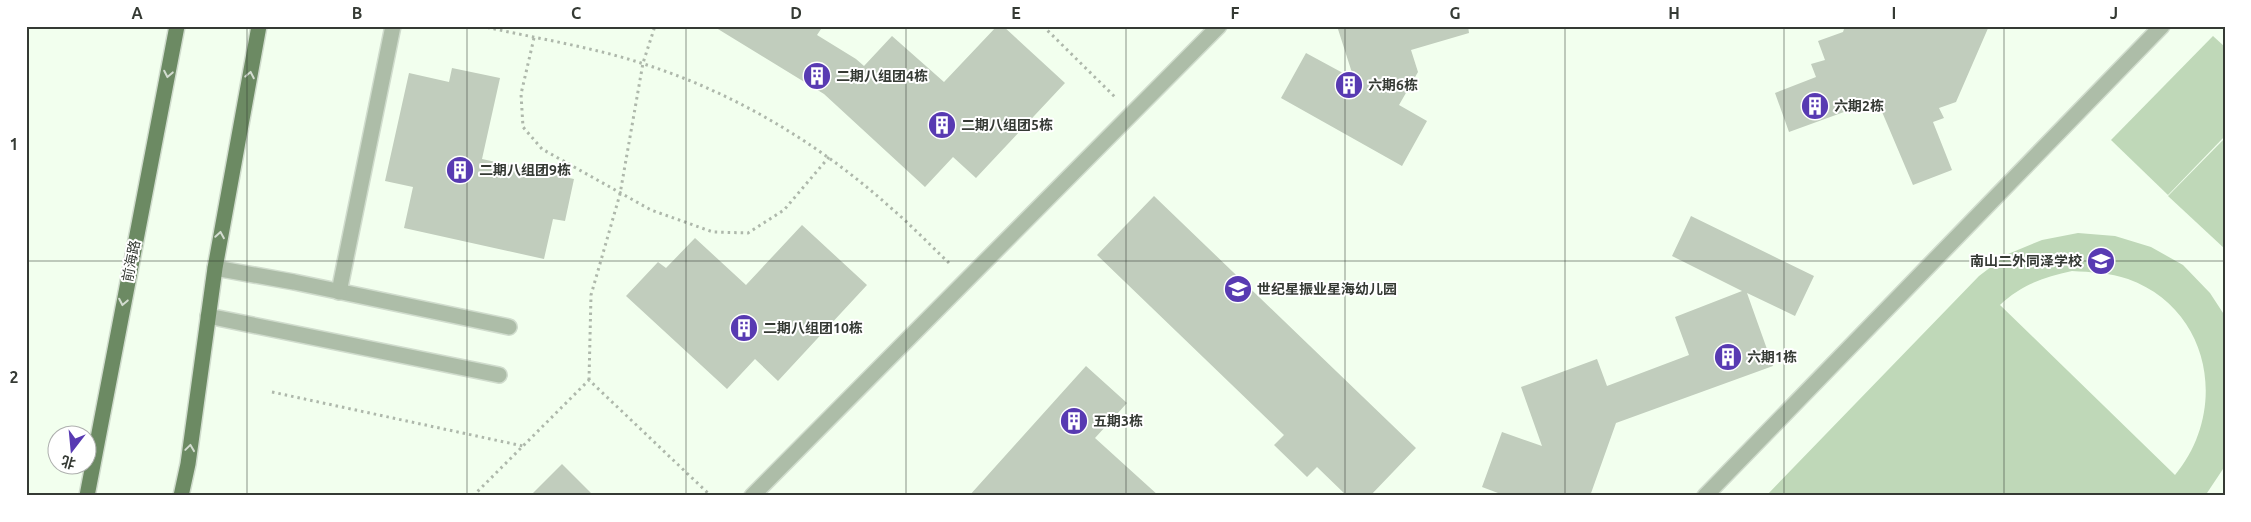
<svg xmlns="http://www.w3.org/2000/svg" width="2251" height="522" viewBox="0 0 2251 522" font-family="Ubuntu,'Noto Sans SC',sans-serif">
<rect width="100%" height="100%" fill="#f2ffee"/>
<!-- green -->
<g fill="#bfd8b8" fill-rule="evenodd">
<polygon points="2213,36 2225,47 2225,136 2168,195 2111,140"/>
<polygon points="2225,138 2225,249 2168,196"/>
<path d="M 2078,233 L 2115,236 L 2151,247 L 2183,265 L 2210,293 L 2225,316 L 2225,466 L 2205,496 L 1766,496 L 1979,276 L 2008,254 L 2042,240 ZM 2072,271 C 2091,272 2110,273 2128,279 C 2211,309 2229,410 2175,475 L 2000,305 C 2021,285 2044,277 2072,271 Z"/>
</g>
<!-- building -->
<g fill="#c1cdbd">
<polygon points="713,26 823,26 817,35 856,59 864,66 892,36 944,82 997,26 1003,26 1065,83 976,178 953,157 925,187 824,94"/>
<polygon points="1337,26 1468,26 1469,33 1411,50 1418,72 1399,105 1427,121 1402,166 1281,98 1306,53 1354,79"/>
<polygon points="1845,26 1989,26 1956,102 1939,108 1944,118 1933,122 1952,170 1913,185 1877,100 1789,132 1775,93 1816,77 1811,64 1825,60 1818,41 1843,32"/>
<polygon points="452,68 500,78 482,159 574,179 565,221 553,219 544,259 404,228 413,187 385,181 409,73 449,82"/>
<polygon points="1154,196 1416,448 1370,496 1347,496 1317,467 1307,477 1274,445 1284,435 1097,255"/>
<polygon points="1691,216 1814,276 1795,316 1747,293 1773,366 1616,423 1590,496 1506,496 1482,487 1502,432 1542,446 1521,387 1597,359 1607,386 1689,355 1675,317 1742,291 1672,256"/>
<polygon points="802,225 867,285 778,381 755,359 727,389 626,296 658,262 666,268 695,238 746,285"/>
<polygon points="1086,366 1127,403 1095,438 1159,496 969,496"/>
<polygon points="562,464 594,496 530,496"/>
</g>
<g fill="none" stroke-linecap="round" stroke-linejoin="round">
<defs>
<g id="minor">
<polyline points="215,268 294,282 509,327"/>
<polyline points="339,292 393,26"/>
<polyline points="208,316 499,375"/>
<polyline points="752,496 1219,26"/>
<polyline points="1705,496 2162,26"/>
</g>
<g id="major">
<polyline points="87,496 177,26"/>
<polyline points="181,496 188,464 215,268 259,26"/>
</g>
</defs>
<!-- minor casing -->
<use href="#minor" stroke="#d0dccd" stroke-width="18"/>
<!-- major casing -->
<use href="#major" stroke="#d0dccd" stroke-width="18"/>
<!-- path -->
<g stroke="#aeb8ab" stroke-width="3" stroke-dasharray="2.5 4" stroke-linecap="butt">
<path d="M 481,26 C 534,38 593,47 644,64 C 735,93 820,144 891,208 C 911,225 930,245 949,263"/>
<polyline points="1043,26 1115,97"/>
<polyline points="534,38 521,94 523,127 542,149 651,210 713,232 748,233 784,210 829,157"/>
<polyline points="589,380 591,295 620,194 643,63 655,26"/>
<polyline points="272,392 523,446"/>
<polyline points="473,496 589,380 711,496"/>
</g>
<!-- minor -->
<use href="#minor" stroke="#adbda8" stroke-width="15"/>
<!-- major -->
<use href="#major" stroke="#6c8a63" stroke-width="15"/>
</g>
<!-- one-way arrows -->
<defs><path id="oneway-chevron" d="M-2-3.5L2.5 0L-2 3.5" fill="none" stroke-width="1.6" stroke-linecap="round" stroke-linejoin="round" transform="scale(1.25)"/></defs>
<g stroke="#d3dcd0">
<use href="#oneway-chevron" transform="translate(168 74) rotate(101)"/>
<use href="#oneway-chevron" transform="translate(250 75) rotate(-79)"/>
<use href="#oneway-chevron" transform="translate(220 235) rotate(-81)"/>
<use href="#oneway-chevron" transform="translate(123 302) rotate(101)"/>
<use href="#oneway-chevron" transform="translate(190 448) rotate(-82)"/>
</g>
<!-- grid -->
<path fill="none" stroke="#353a34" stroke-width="1" stroke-opacity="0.55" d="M 247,26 L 247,496M 467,26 L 467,496M 686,26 L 686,496M 906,26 L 906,496M 1126,26 L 1126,496M 1345,26 L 1345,496M 1565,26 L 1565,496M 1784,26 L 1784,496M 2004,26 L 2004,496M 26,261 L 2225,261"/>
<!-- icons -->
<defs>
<symbol id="building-disc" viewBox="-11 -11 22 22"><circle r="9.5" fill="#583ab2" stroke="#fff"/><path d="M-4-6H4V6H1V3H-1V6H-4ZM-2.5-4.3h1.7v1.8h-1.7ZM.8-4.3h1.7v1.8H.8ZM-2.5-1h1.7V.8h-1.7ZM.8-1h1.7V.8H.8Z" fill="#fff"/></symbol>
<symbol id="school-disc" viewBox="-11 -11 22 22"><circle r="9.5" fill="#583ab2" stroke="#fff"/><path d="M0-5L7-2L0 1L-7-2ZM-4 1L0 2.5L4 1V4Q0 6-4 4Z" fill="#fff"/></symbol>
</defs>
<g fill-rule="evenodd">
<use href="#building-disc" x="801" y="60" width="32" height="32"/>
<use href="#building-disc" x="1333" y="69" width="32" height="32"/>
<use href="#building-disc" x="1799" y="90" width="32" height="32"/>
<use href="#building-disc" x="926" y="109" width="32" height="32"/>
<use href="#building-disc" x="444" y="154" width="32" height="32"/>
<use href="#school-disc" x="2085" y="245" width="32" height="32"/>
<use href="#school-disc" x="1222" y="273" width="32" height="32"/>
<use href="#building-disc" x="728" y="312" width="32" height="32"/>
<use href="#building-disc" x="1712" y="341" width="32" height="32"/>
<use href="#building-disc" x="1058" y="405" width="32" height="32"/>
</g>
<g text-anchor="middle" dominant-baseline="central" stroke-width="4" stroke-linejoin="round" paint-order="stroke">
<!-- poi labels -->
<g font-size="14" font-weight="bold" fill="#353a34" stroke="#fff" text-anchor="start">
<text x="836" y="76">二期八组团4栋</text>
<text x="1368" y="85">六期6栋</text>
<text x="1834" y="106">六期2栋</text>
<text x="961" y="125">二期八组团5栋</text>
<text x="479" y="170">二期八组团9栋</text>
<text x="2082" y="261" text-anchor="end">南山二外同泽学校</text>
<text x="1257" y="289">世纪星振业星海幼儿园</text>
<text x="763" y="328">二期八组团10栋</text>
<text x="1747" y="357">六期1栋</text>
<text x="1093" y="421">五期3栋</text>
</g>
<!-- street labels -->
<g font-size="14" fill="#353a34" stroke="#fff">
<text transform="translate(131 261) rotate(-79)">前海路</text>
</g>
</g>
<!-- border -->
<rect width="2251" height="522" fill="none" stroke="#ffffff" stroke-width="55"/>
<!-- north arrow -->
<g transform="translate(72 450) rotate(196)"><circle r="24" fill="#ffffff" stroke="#aeb0ae"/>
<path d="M0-4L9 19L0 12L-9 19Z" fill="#583ab2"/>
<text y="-8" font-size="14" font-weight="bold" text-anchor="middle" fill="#353a34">北</text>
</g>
<rect x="28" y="28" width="2196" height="466" fill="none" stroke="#353a34" stroke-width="2"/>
<g font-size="16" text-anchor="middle" font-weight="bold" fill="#353a34">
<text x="137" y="19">A</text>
<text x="357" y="19">B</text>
<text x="576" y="19">C</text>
<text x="796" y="19">D</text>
<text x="1016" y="19">E</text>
<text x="1235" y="19">F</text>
<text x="1455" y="19">G</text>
<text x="1674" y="19">H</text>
<text x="1894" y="19">I</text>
<text x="2114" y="19">J</text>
<text x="14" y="150">1</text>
<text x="14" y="383">2</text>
</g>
</svg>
